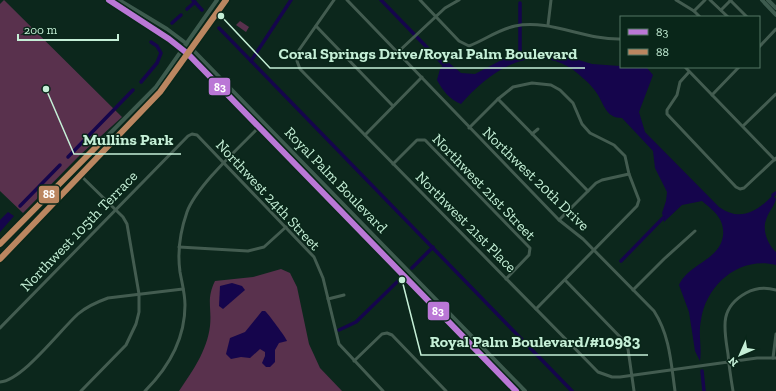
<svg xmlns="http://www.w3.org/2000/svg" width="776" height="391" viewBox="0 0 776 391" font-family="'Zilla Slab',serif">
<rect width="100%" height="100%" fill="#0c271c"/>
<!-- green -->
<g fill="#59314d">
<polygon points="4,0 122,117 80,155 23,213 0,191 0,4"/>
<polygon points="240,21 249,27 246,32 236,25"/>
<path d="M 281,269 L 290,273 L 297,287 L 309,344 L 320,368 L 342,391 L 179,391 C 192,372 207,351 210,326 C 212,308 206,299 215,281 L 253,277 Z"/>
</g>
<!-- water -->
<g fill="#15054c">
<path d="M 526,51 L 540,51 L 559,54 L 592,64 L 647,68 L 653,75 L 639,112 L 645,132 L 719,207 C 740,222 757,212 773,195 L 776,199 C 774,207 768,212 766,220 C 762,230 768,245 776,252 L 776,265 C 739,256 706,285 701,320 C 698,334 702,347 700,361 L 695,351 L 689,312 L 679,285 C 689,263 719,261 723,236 C 725,219 714,211 702,201 L 682,205 L 664,222 L 662,213 L 666,201 L 667,192 L 655,168 L 653,151 L 622,118 C 607,118 605,107 598,95 C 595,90 589,83 584,79 C 541,37 493,67 461,104 C 449,99 443,91 437,80 L 440,69 L 447,61 L 461,73 L 475,74 L 513,54 Z"/>
<polygon points="8,212 14,216 0,232 0,220"/>
<polygon points="232,283 242,286 245,290 223,309 219,306 220,286"/>
<path d="M 262,311 L 265,311 C 267,312 287,339 287,341 L 279,343 L 275,350 L 275,362 L 270,367 L 266,367 L 262,363 L 265,356 L 265,352 L 260,349 L 250,358 L 241,357 L 231,359 L 226,354 L 230,338 L 245,332 Z"/>
</g>
<g fill="none" stroke-linecap="round" stroke-linejoin="round">
<!-- canal -->
<g stroke="#15054c" stroke-width="3.5">
<polyline points="193,0 202,10"/>
<polyline points="381,0 444,65"/>
<polyline points="520,3 520,52"/>
<polyline points="187,9 195,2"/>
<polyline points="172,23 181,15"/>
<polyline points="219,28 572,391"/>
<polyline points="251,61 291,0"/>
<polyline points="141,82 157,63 161,53 157,46 151,42"/>
<polyline points="68,157 133,90"/>
<polyline points="773,195 776,193"/>
<polyline points="20,206 60,165"/>
<polyline points="621,261 663,218"/>
<polyline points="412,268 433,247"/>
<polyline points="339,330 356,322 398,281"/>
<polyline points="702,371 704,391"/>
</g>
<!-- street -->
<g stroke="#435c50" stroke-width="3">
<polyline points="334,0 299,50 297,61 300,69 598,372 612,377 620,377 757,358 776,358"/>
<path d="M 347,0 L 559,220 L 583,239 L 654,311 C 670,336 671,363 675,391"/>
<path d="M 420,0 L 459,41 L 469,46 C 485,40 497,30 515,26 C 551,19 584,40 621,39"/>
<polyline points="676,0 694,11 700,17"/>
<polyline points="710,0 728,17"/>
<polyline points="730,0 747,17"/>
<polyline points="721,10 731,0"/>
<polyline points="694,11 705,0"/>
<polyline points="548,25 551,0"/>
<polyline points="316,26 393,106"/>
<polyline points="759,47 776,29"/>
<polyline points="398,52 445,8 459,0"/>
<polyline points="685,67 775,160"/>
<polyline points="689,72 680,82 677,95 667,110 667,114 736,187 740,189 744,188 776,158"/>
<polyline points="712,95 739,67"/>
<polyline points="498,99 588,191"/>
<polyline points="743,126 776,94"/>
<polyline points="469,128 498,99 513,87 532,83 551,85 560,90 573,103 582,124 590,133 614,145 625,156 629,174 639,200 637,206 536,309"/>
<polyline points="532,134 538,129"/>
<polyline points="365,135 422,77"/>
<polyline points="393,164 417,140 425,140 530,248 529,255 506,279"/>
<polyline points="74,169 123,217 127,224 139,294 139,312 136,324 126,345 81,391"/>
<polyline points="559,220 596,183 602,180 629,174"/>
<polyline points="179,247 248,251 264,247 286,227"/>
<polyline points="565,280 624,341 628,349 634,391"/>
<polyline points="633,290 664,259 695,231"/>
<polyline points="328,299 344,295"/>
<polyline points="0,328 188,136 192,134 197,135 314,257 323,278 339,344 383,391"/>
<polyline points="773,358 776,334"/>
<polyline points="354,361 382,334 387,333 392,335 446,391"/>
<path d="M 0,382 C 23,380 60,330 78,314 C 87,306 97,302 108,298 L 183,289"/>
<path d="M 145,391 C 168,368 185,339 185,305 C 185,294 182,283 180,272 C 177,251 180,232 187,212 C 197,185 242,145 263,123"/>
<path d="M 733,391 C 731,379 729,367 728,354 C 724,328 719,308 746,293 C 755,288 766,287 776,290"/>
</g>
<!-- secondary -->
<g stroke="#3d5b4e" stroke-width="4">
<path d="M 109,0 C 134,20 164,32 188,54 L 516,391"/>
<polyline points="119,0 167,29 187,44 525,391"/>
<polyline points="762,0 776,15"/>
<polyline points="768,0 776,8"/>
<polyline points="0,244 156,87 217,0"/>
<polyline points="0,259 160,92 226,0"/>
</g>
<defs>
<polyline id="bus-1" points="109,0 169,39 188,54 516,391"/>
<g id="bus-2">
<polyline points="0,244 98,145"/>
<polyline points="0,259 160,92 226,0"/>
</g>
</defs>
<!-- bus-1 casing -->
<use href="#bus-1" stroke="#092619" stroke-width="9"/>
<!-- bus-2 casing -->
<use href="#bus-2" stroke="#092619" stroke-width="9"/>
<!-- bus-1 -->
<use href="#bus-1" stroke="#ba77d6" stroke-width="6"/>
<!-- bus-2 -->
<use href="#bus-2" stroke="#bb8660" stroke-width="6"/>
</g>
<g text-anchor="middle" dominant-baseline="central" stroke-width="3" stroke-linejoin="round" paint-order="stroke">
<!-- street labels -->
<g font-size="15" fill="#c5efd7" stroke="#092619">
<text transform="translate(536 179) rotate(44)">Northwest 20th Drive</text>
<text transform="translate(336 180) rotate(46)">Royal Palm Boulevard</text>
<text transform="translate(484 187) rotate(46)">Northwest 21st Street</text>
<text transform="translate(268 195) rotate(47)">Northwest 24th Street</text>
<text transform="translate(466 222) rotate(45)">Northwest 21st Place</text>
<text transform="translate(79 231) rotate(-46)">Northwest 105th Terrace</text>
</g>
</g>
<!-- callouts -->
<path fill="none" stroke="#c5efd7" stroke-width="1.5" d="M221 16L270 68H585M46 89L74 154H181M402 280L421 355H648"/>
<g fill="#c5efd7" stroke="#092619" stroke-width="1.5">
<circle cx="221" cy="16" r="4"/>
<circle cx="46" cy="89" r="4"/>
<circle cx="402" cy="280" r="4"/>
</g>
<g font-size="16" text-anchor="middle" font-weight="bold" fill="#c5efd7" stroke="#092619" stroke-width="3" stroke-linejoin="round" paint-order="stroke">
<text x="428" y="59">Coral Springs Drive/Royal Palm Boulevard</text>
<text x="128" y="145">Mullins Park</text>
<text x="535" y="347">Royal Palm Boulevard/#10983</text>
</g>
<g stroke="#092619" stroke-width="1.5">
<rect x="208" y="77" width="23" height="19" rx="4" fill="#ba77d6"/>
<rect x="38" y="185" width="22" height="19" rx="4" fill="#bb8660"/>
<rect x="427" y="301" width="23" height="20" rx="4" fill="#ba77d6"/>
</g>
<g font-size="11" text-anchor="middle" font-weight="bold" fill="#fff">
<text x="220" y="91">83</text>
<text x="49" y="198">88</text>
<text x="438" y="315">83</text>
</g>
<!-- legend -->
<rect x="620" y="16" width="140" height="52" fill="#092619" stroke="#547665"/>
<rect x="628" y="29" width="20" height="6" fill="#ba77d6" stroke="#547665"/>
<text x="656" y="36" font-size="12" fill="#c5efd7">83</text>
<rect x="628" y="49" width="20" height="6" fill="#bb8660" stroke="#547665"/>
<text x="656" y="56" font-size="12" fill="#c5efd7">88</text>
<!-- north arrow -->
<g transform="translate(740 355) rotate(225)" stroke="#092619" stroke-width="3" paint-order="stroke">
<path d="M0-3L7 15L0 10L-7 15Z" fill="#c5efd7"/>
<text y="-6" font-size="11" font-weight="bold" text-anchor="middle" fill="#c5efd7">N</text>
</g>
<!-- scale -->
<path d="M18 34v6h100v-6" fill="none" stroke="#c5efd7" stroke-width="2"/>
<text x="24" y="34" font-size="12" fill="#c5efd7" stroke="#092619" stroke-width="3" paint-order="stroke">200 m</text>
</svg>
